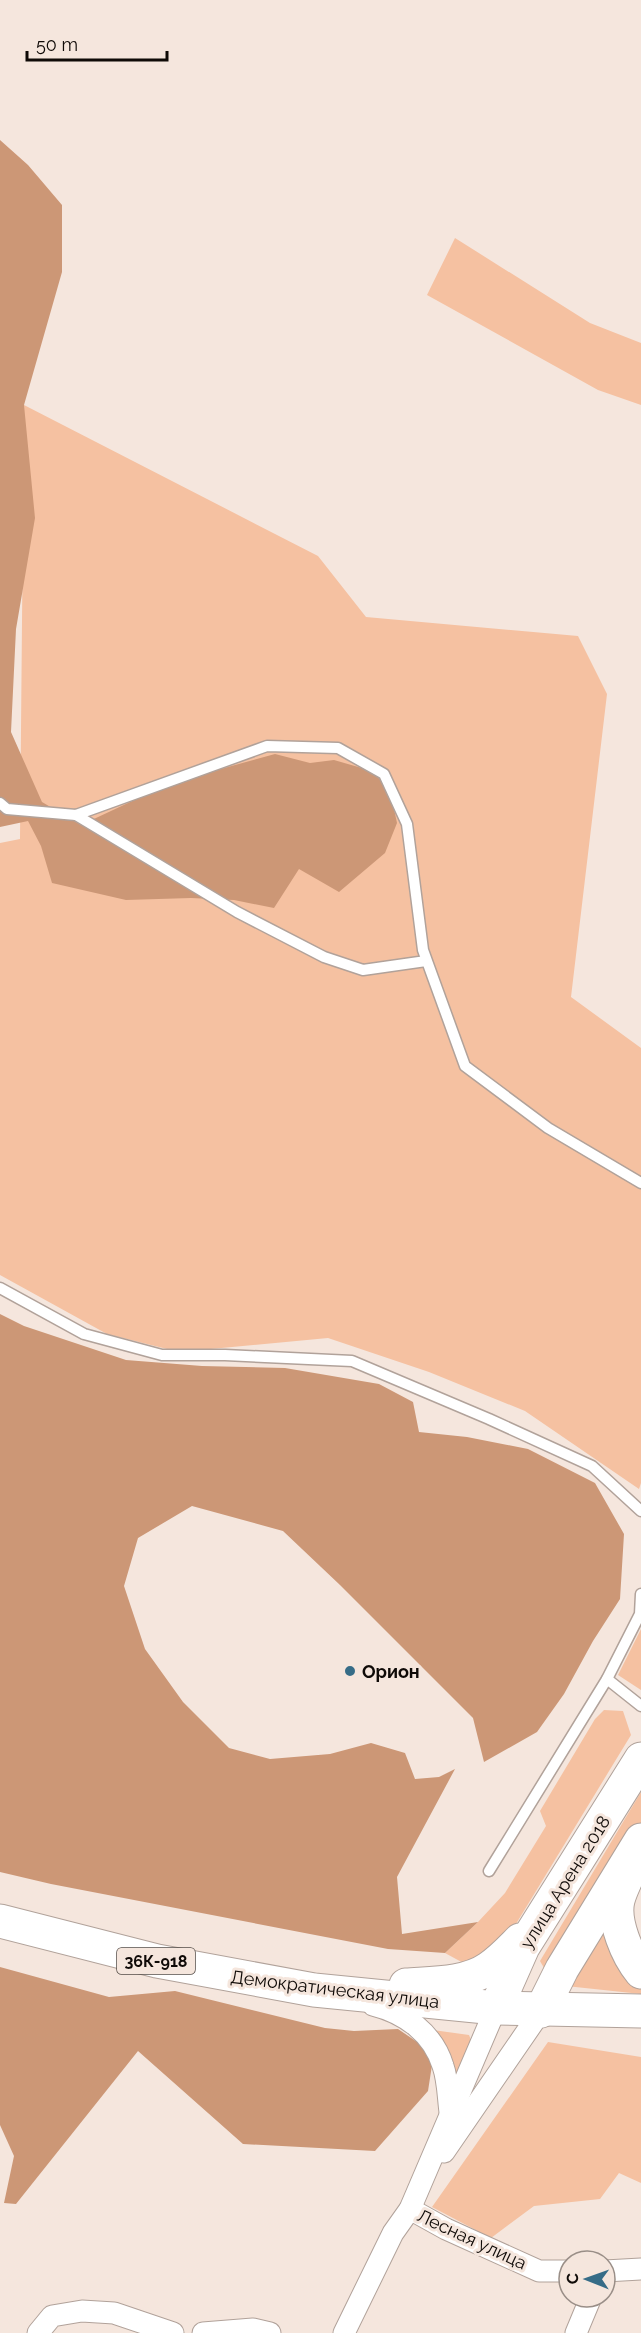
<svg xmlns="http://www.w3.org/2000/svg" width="641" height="2333" viewBox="0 0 641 2333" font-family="Raleway,sans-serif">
<rect width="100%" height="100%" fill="#f5e6dd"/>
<!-- green -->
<g fill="#f5c1a1">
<polygon points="455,238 590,323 641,343 641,405 598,390 427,295"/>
<polygon points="24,405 318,556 366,617 578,636 607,694 571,997 641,1048 641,1483 639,1489 525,1411 429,1372 328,1338 179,1352 107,1334 0,1275 0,843 20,839"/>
<polygon points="641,1629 641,1690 618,1675"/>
<polygon points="604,1710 623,1711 631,1735 505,1942 467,1965 445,1953 478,1922 505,1893 546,1826 540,1811 595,1719"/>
<polygon points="641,1792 641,1823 552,1967 544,1968 540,1961"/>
<polygon points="613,1912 641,1981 641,1994 566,1986"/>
<polygon points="433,2030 469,2035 471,2040 458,2077"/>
<polygon points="548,2042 641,2057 641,2183 619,2173 600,2199 534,2206 491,2238 432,2207"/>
</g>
<!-- forest -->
<g fill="#cc9776">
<polygon points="0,140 28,165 62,205 62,272 24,405 35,518 16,629 11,732 42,802 81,825 143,796 199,775 275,754 310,763 334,760 372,771 390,790 397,823 385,853 339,892 299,869 274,908 234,900 191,898 126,900 52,883 41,846 28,821 0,827"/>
<polygon points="0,1314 24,1326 126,1360 202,1366 285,1368 379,1384 413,1402 419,1432 467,1437 528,1449 595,1483 624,1534 620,1599 593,1641 564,1694 537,1732 484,1762 473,1718 340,1585 283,1531 192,1506 138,1538 124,1586 145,1649 183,1702 229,1748 270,1759 330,1754 371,1743 405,1753 415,1779 439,1777 455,1769 397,1877 402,1934 478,1922 445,1953 388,1949 51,1884 0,1872"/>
<polygon points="0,1967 109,1997 175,1991 325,2028 354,2031 398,2029 423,2046 432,2065 428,2091 375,2151 243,2144 138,2051 16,2204 4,2203 14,2156 0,2125"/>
</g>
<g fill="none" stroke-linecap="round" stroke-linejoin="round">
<defs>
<g id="lane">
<polyline points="0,803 7,809 76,815 267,746 338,748 384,774 407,824 423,950 465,1066 548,1128 641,1183"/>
<polyline points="76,815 237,912 324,957 363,970 426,961"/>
<polyline points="0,1288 84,1334 162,1355 225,1355 352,1361 489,1419 592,1466 641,1511"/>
<polyline points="607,1679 641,1706"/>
<polyline points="489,1871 607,1679 640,1614 641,1594"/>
</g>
<g id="street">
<path d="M 373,2005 C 405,2013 433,2033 443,2066 C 448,2080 448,2097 450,2112"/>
<polyline points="444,2152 541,2011"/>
<polyline points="410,2209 446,2229 539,2271 569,2271"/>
<polyline points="605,2271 641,2269"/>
<polyline points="38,2333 52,2316 82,2311 114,2313 173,2333"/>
<polyline points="203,2333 253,2329 270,2333"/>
<polyline points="344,2333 393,2233 410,2209 496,2008"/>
<polyline points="576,2333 591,2297"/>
</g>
<g id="primary">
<path d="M 627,1877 C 624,1884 620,1892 618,1900 C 613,1922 627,1955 641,1972"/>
<polyline points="0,1921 157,1961 314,1990 496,2008 641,2011"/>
<path d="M 406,1985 C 432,1983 466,1984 489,1968 C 501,1960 510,1950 520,1940"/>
<polyline points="496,2008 523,1947 641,1759"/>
<polyline points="541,2011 562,1969 641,1840"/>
</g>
</defs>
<!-- lane casing -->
<use href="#lane" stroke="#b1a29a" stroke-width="13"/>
<!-- street casing -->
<use href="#street" stroke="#b1a29a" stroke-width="23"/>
<!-- primary casing -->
<use href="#primary" stroke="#b1a29a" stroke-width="35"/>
<!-- lane -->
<use href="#lane" stroke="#fff" stroke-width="10"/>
<!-- street -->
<use href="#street" stroke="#fff" stroke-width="21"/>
<!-- primary -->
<use href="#primary" stroke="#fff" stroke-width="33"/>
</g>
<!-- markers -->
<circle fill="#366c87" stroke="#f5e6dd" stroke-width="2" cx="350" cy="1671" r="6"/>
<g text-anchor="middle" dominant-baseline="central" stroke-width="6" stroke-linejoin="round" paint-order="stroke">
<!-- shield labels -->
<rect fill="#f5e6dd" stroke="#544c47" stroke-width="1.5" x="117" y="1948" width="78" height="26" rx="4.5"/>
<g font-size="16" font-weight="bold" fill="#0f0a07">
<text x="156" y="1961">36К-918</text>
</g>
<!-- poi labels -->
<g font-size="18" font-weight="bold" fill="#0f0a07" stroke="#f5e6dd" text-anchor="start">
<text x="362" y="1671">Орион</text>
</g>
<!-- street labels -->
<g font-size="18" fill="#0f0a07" stroke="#f5e6dd">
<text transform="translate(565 1882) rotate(-58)">улица Арена 2018</text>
<text transform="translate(335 1989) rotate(7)">Демократическая улица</text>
<text transform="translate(472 2239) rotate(25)">Лесная улица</text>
</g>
</g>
<!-- north arrow -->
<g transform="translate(587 2279) rotate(271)"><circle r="28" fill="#f5e6dd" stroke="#998e87" stroke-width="1.5"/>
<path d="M0-4.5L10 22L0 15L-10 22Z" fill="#366c87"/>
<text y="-9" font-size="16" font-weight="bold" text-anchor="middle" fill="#0f0a07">С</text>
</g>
<!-- scale -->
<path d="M27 51v9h140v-9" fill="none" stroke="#0f0a07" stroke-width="3"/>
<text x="36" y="51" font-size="18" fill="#0f0a07" stroke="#f5e6dd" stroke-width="4.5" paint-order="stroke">50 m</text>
</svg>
